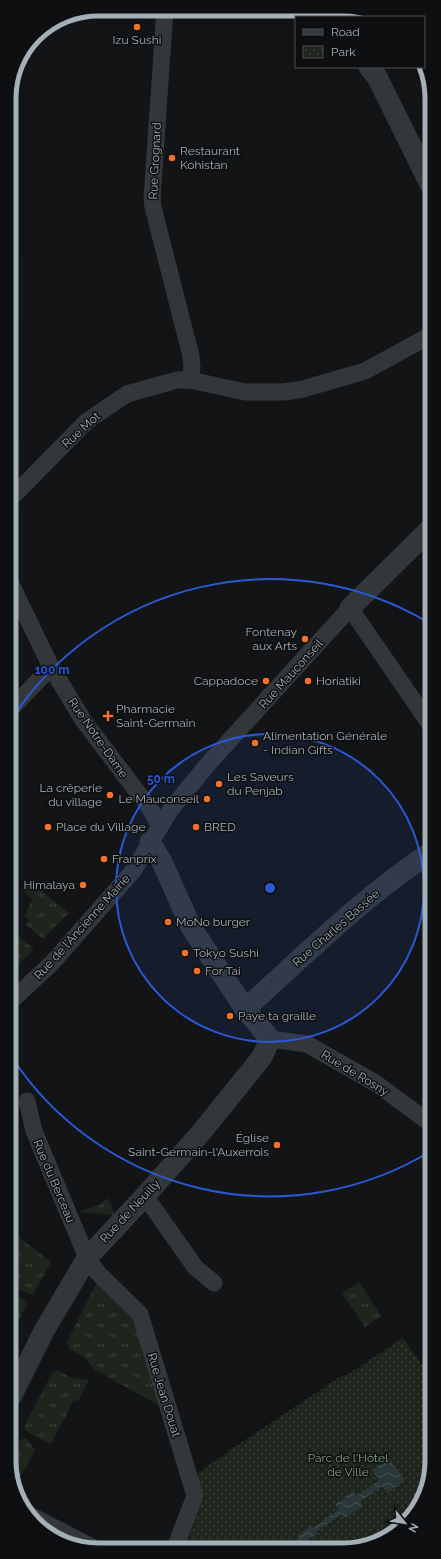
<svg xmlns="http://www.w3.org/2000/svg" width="441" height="1559" viewBox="0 0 441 1559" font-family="Raleway,sans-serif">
<defs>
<pattern id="grass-tufts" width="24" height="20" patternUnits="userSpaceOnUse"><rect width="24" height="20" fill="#1f251d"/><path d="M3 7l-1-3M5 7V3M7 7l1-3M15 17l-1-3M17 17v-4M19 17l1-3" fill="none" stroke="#3d423c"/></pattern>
<pattern id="park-dots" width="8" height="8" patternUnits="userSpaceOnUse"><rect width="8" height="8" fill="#1f251d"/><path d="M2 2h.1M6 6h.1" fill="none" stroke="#3d423c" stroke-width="1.8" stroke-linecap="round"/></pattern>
<pattern id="water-waves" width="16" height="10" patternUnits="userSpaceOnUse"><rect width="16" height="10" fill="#293739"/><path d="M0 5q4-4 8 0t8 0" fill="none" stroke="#455153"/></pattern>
</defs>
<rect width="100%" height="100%" fill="#131415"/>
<!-- grass -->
<g fill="url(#grass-tufts)">
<polygon points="29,881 69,913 43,939 26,925 29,920 25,916 32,899 22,890"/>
<polygon points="18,936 34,949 10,973 10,938 14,940"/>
<polygon points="108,1198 115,1215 79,1212 99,1205"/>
<polygon points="10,1230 51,1262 33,1295 17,1289 10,1291"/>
<polygon points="97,1282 131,1315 144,1339 162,1407 95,1370 83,1356 69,1349 67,1342"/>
<polygon points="359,1282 381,1316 365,1327 342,1293"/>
<polygon points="18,1297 28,1302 11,1335 10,1300"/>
<polygon points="57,1370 72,1378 89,1380 78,1401 74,1400 51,1444 27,1432 25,1430 24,1427 52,1373"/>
<path d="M 25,1438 L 28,1440 L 35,1450 L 19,1479 L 24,1495 C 18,1492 13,1486 11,1479 C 8,1467 12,1441 25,1438 Z"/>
</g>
<!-- park -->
<polygon fill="url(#park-dots)" points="403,1338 432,1379 432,1467 410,1520 360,1548 185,1548 204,1497 197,1474 233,1448 343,1375 344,1377"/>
<!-- water -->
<polygon fill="url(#water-waves)" points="389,1458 405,1481 387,1493 382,1486 360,1502 363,1506 345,1518 342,1514 316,1532 316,1534 304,1543 303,1541 292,1548 285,1548 300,1538 298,1535 311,1526 313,1528 338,1510 335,1504 353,1491 356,1496 379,1480 372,1470"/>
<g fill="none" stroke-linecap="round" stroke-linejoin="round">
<!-- minor -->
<g stroke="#34373a" stroke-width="17">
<polyline points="165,9 152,198 153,207 191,356 192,368 190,380"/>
<polyline points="10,498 17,492 87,421 127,394 177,380 190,380 245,392 285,392 303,389 365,371 431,335"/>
<polyline points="10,582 51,667 83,720 151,810 160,826"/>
<polyline points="10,710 51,667"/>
<polyline points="10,1002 52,963 133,871 171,809 208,764 350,608 431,726"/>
<polyline points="270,1039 307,1044 377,1084 431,1124"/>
<polyline points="27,1101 34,1131 87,1258 98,1273 140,1314 195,1496 175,1548"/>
<polyline points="145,1196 195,1267 214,1283"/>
<polyline points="30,1515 94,1548"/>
</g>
<!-- tertiary -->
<g stroke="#34373a" stroke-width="21">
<polyline points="330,11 334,17"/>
<polyline points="369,67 377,77 430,184"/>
<polyline points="350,608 431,528"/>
<path d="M 245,1009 C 305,955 363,897 431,852"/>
<polyline points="11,1397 44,1331 87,1258 145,1196 199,1135 262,1057 270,1039 245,1009 191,927 162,862 150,842"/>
</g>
</g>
<!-- distance rings -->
<circle cx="270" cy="888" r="154" fill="#2b58d5" fill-opacity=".12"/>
<g fill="none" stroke="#2b58d5" stroke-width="2">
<circle cx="270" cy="888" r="154"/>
<path d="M431 1151A309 309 0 0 1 11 1056M11 720A309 309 0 0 1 429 623"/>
</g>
<!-- markers -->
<g fill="#f3702d" stroke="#0e0f10" stroke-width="1.5">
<circle cx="137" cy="27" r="4"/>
<circle cx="172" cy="158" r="4"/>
<circle cx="305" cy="639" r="4"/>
<circle cx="266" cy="681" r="4"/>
<circle cx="308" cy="681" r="4"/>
<path d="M106 710h4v4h4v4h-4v4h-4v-4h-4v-4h4z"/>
<circle cx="255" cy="743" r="4"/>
<circle cx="219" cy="784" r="4"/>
<circle cx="110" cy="795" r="4"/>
<circle cx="207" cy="799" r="4"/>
<circle cx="48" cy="827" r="4"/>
<circle cx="196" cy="827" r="4"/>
<circle cx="104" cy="859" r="4"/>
<circle cx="83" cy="885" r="4"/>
<circle cx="168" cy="922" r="4"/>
<circle cx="185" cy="953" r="4"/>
<circle cx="197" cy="971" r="4"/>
<circle cx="230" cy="1016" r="4"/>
<circle cx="277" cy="1145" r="4"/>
</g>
<g text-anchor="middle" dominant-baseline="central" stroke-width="3" stroke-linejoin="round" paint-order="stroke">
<!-- poi labels -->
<g font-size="12" fill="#a5afb6" stroke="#0e0f10" text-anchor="start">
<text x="137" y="40" text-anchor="middle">Izu Sushi</text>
<text x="180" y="151">Restaurant<tspan x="180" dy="14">Kohistan</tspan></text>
<text x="297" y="632" text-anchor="end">Fontenay<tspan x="297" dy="14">aux Arts</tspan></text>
<text x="258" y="681" text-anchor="end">Cappadoce</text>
<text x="316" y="681">Horiatiki</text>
<text x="116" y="709">Pharmacie<tspan x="116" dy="14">Saint-Germain</tspan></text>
<text x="263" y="736">Alimentation Générale<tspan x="263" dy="14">- Indian Gifts</tspan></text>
<text x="227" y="777">Les Saveurs<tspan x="227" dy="14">du Penjab</tspan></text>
<text x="102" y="788" text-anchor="end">La crêperie<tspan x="102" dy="14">du village</tspan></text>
<text x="199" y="799" text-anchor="end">Le Mauconseil</text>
<text x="56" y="827">Place du Village</text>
<text x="204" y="827">BRED</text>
<text x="112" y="859">Franprix</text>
<text x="75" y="885" text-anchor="end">Himalaya</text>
<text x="176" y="922">MoNo burger</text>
<text x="193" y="953">Tokyo Sushi</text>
<text x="205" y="971">For Tai</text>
<text x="238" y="1016">Paye ta graille</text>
<text x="269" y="1138" text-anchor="end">Église<tspan x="269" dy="14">Saint-Germain-l'Auxerrois</tspan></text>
</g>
<!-- street labels -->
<g font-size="12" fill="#a5afb6" stroke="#0e0f10">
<text transform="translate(155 161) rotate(-87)">Rue Grognard</text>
<text transform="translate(81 430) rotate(-42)">Rue Mot</text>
<text transform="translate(291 674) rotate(-48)">Rue Mauconseil</text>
<text transform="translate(98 738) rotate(55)">Rue Notre-Dame</text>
<text transform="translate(82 927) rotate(-48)">Rue de l'Ancienne Mairie</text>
<text transform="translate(336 928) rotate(-41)">Rue Charles Bassée</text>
<text transform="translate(355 1073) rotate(31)">Rue de Rosny</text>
<text transform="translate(54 1181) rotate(67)">Rue du Berceau</text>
<text transform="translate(130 1211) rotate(-47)">Rue de Neuilly</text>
<text transform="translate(164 1395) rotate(73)">Rue Jean Douat</text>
</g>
<!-- park labels -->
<g font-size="12" fill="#85a17b" stroke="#0e0f10">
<text x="348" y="1458">Parc de l'Hôtel<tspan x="348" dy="14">de Ville</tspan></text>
</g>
</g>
<!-- crop -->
<path d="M0 0H441V1559H0ZM98 16H343A82 82 0 0 1 425 98V1461A82 82 0 0 1 343 1543H98A82 82 0 0 1 16 1461V98A82 82 0 0 1 98 16Z" fill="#0e0f10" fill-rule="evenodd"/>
<path fill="none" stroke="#a5afb6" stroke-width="5" d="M98 16H343A82 82 0 0 1 425 98V1461A82 82 0 0 1 343 1543H98A82 82 0 0 1 16 1461V98A82 82 0 0 1 98 16Z"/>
<circle cx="270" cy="888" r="6" fill="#2b58d5" stroke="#0e0f10" stroke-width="2"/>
<g font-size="12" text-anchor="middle" font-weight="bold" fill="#2b58d5" stroke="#0e0f10" stroke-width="3" stroke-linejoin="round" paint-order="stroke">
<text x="52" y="674">100 m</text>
<text x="161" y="783">50 m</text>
</g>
<!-- legend -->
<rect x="295" y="16" width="130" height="52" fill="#0e0f10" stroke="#4a4f52"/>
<rect x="303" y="29" width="20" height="6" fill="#34373a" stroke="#4a4f52"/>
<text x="331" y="36" font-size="12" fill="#a5afb6">Road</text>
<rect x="303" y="46" width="20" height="12" fill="url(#park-dots)" stroke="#4a4f52"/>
<text x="331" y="56" font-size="12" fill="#a5afb6">Park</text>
<!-- north arrow -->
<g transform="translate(405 1523) rotate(120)" stroke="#0e0f10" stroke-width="3" paint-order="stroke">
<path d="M0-3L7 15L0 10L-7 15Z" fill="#a5afb6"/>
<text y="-6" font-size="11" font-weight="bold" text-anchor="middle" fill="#a5afb6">N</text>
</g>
</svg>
